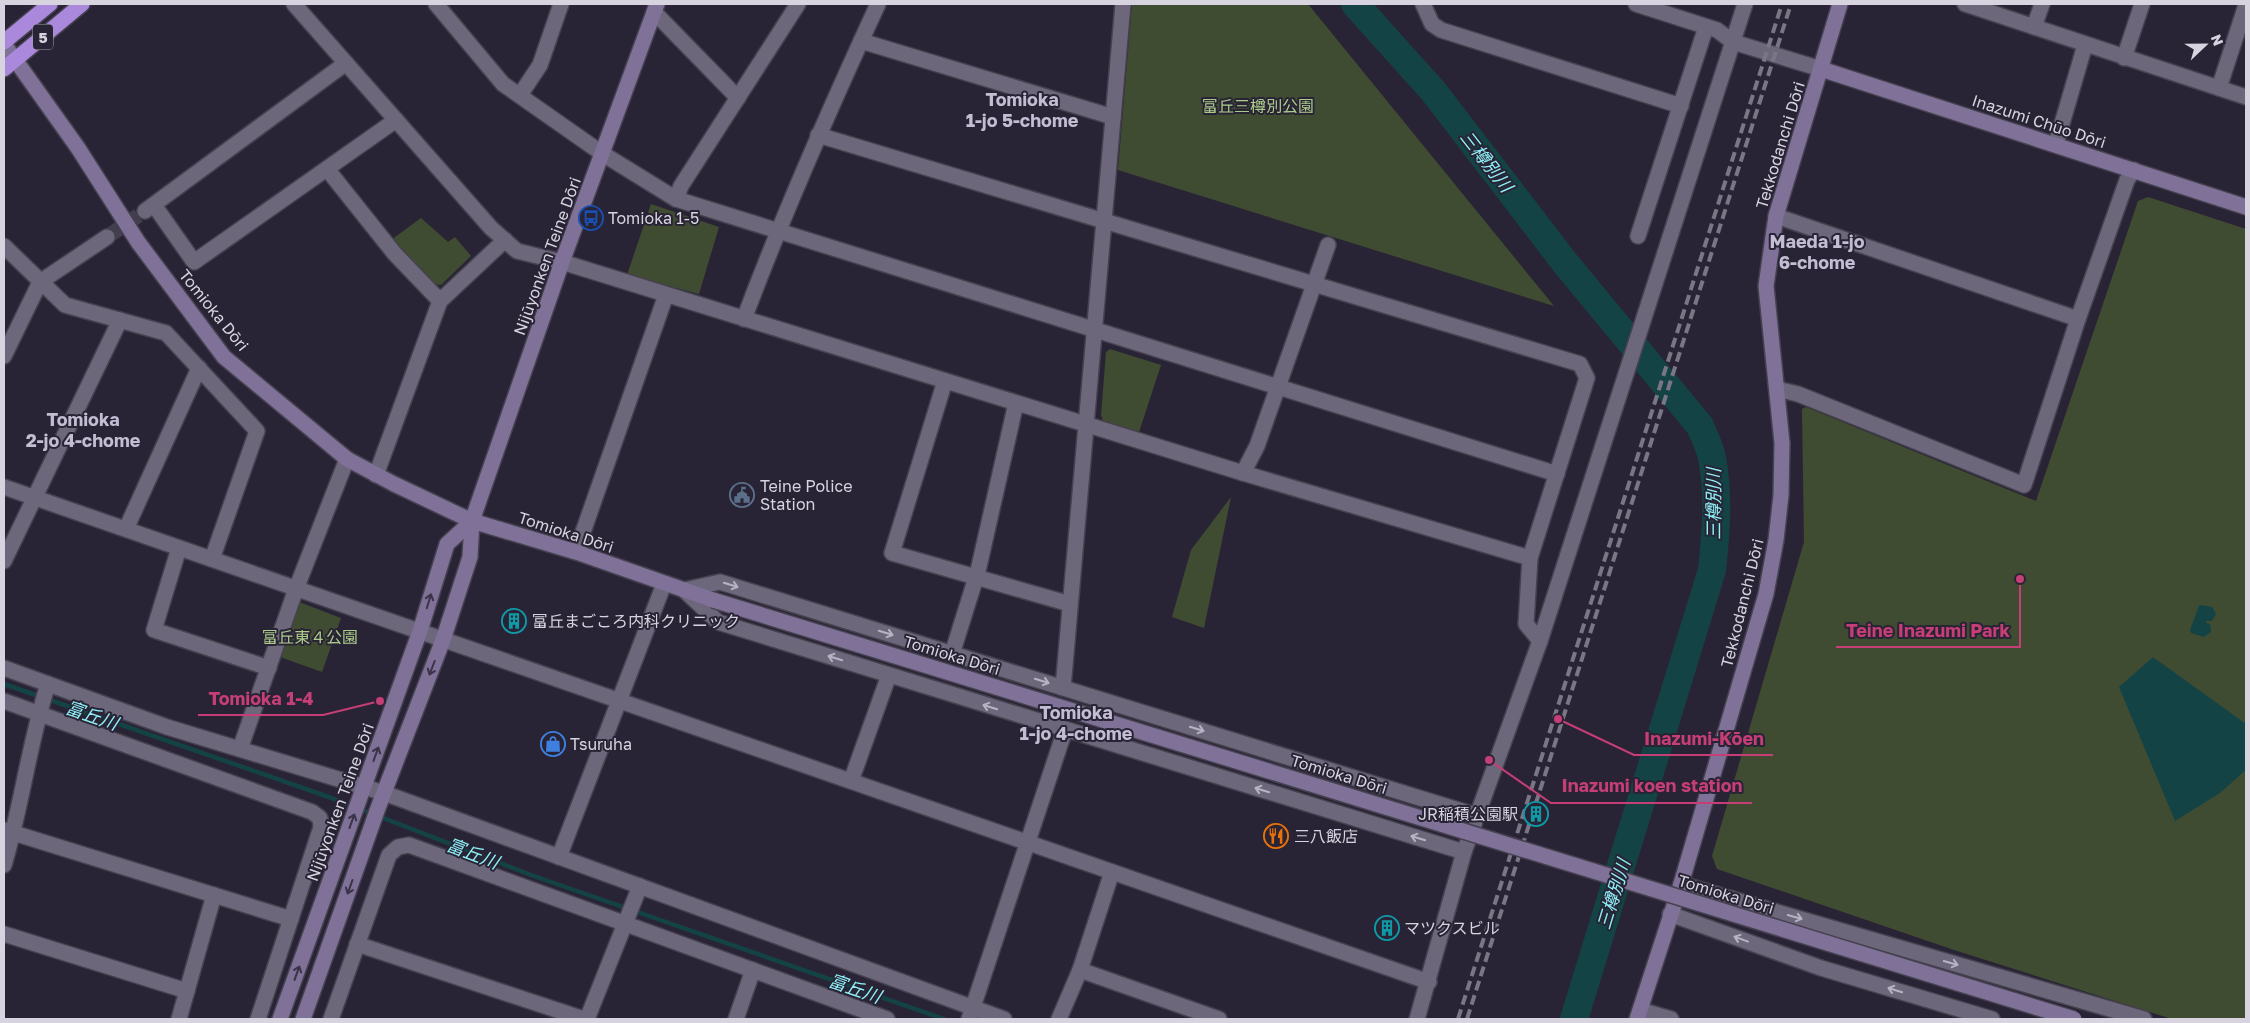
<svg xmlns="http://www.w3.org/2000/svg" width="2250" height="1023" viewBox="0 0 2250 1023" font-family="'Golos Text','Noto Sans JP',sans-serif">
<rect width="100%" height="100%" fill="#292435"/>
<!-- green -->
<g fill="#404c32">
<polygon points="1132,4 1308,4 1554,306 1118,170"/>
<polygon points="2148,197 2246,229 2246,1019 2172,1019 1954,950 1717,869 1712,856 1804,542 1802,409 1806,407 2036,501 2138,201"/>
<polygon points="651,204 719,227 699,294 627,275"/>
<polygon points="421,218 448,242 455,237 471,256 441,285 434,284 391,240"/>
<polygon points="1110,349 1161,365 1139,432 1103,421 1101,415 1106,352"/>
<polygon points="1231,497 1204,628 1172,617 1191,550"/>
<polygon points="299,602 341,618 322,672 280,657"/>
</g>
<!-- water -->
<g fill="#144346">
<polygon points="2202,605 2212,607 2216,614 2212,621 2206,621 2206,623 2210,624 2211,632 2204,637 2191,633 2190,630 2199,606"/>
<polygon points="2153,657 2246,724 2246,770 2220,793 2175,821 2119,687"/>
</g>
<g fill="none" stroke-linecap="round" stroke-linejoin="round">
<!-- stream -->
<polyline stroke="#144346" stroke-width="4.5" points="4,684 326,796 531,875 944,1019"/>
<!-- river -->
<path stroke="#144346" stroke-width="28" d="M 1355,4 L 1434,92 L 1566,264 L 1700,426 C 1704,436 1710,447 1712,458 C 1719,495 1716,533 1712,570 L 1574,1019"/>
<!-- street-tunnel -->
<polyline stroke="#433e4f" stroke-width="15" stroke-dasharray="15 8" stroke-linecap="butt" points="107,237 145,211"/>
<defs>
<g id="street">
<polyline points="294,4 491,228 517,251 562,262 1243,473 1530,558"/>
<polyline points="436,4 503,84 603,154 676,199 1557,474"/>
<polyline points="1423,4 1432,24 1441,30 1681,106"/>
<polyline points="1636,4 1717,30 1733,42 1821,69"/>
<polyline points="1965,4 2246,97"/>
<polyline points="654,12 738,98"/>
<polyline points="2034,27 2042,4"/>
<polyline points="861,41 1113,117"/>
<polyline points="2124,58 2142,4"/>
<polyline points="2219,88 2246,5"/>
<polyline points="520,95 540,65 561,4"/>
<polyline points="818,135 1580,364 1587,378 1530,558 1526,624 1540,641"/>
<polyline points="2056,144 2085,45"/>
<polyline points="327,169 394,253 440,301"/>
<polyline points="676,199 681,186 798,4"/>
<polyline points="154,205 194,262 396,120"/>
<polyline points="145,211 346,63"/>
<polyline points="1776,216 2078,319"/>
<polyline points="1638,236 1706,27"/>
<polyline points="4,246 65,305 166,333 257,431 212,559"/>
<path d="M 744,319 C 784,212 830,108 878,4"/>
<polyline points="4,356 40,282 107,237"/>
<polyline points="945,381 892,553 1070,604"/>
<polyline points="1777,389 1798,394 2024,485 2078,319 2127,180 2134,170"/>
<polyline points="1243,473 1257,446 1328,245"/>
<polyline points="376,475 440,301 505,240"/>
<polyline points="4,487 1429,982"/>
<polyline points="126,529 199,368"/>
<polyline points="179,548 154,630 269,668"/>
<polyline points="576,552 666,295"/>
<polyline points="4,561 120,320"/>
<polyline points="684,590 720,582 1478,816"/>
<polyline points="684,590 718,622 1464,852"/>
<polyline points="952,654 978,571 1016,403"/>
<polyline points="4,668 167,727 384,793 1004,1019"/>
<polyline points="1063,688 1123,4"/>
<polyline points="4,701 312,812 320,818 321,827 258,1019"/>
<polyline points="240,749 296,589 347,459"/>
<polyline points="851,781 889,675"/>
<polyline points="4,830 291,919"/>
<polyline points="559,857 664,584"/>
<path d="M 4,865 C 22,805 29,743 48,684"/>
<polyline points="1681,884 2144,1019"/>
<polyline points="1670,914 1821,968 1992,1019"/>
<polyline points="4,934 187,991"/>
<polyline points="357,944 584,1019"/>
<polyline points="1080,970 1219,1019"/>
<polyline points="1640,1010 1671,1019"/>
<polyline points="179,1019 214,895"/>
<polyline points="331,1019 389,855 398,847 409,845 887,1019"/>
<polyline points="587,1019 640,886"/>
<polyline points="736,1019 753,970"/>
<polyline points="969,1019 1065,730"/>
<polyline points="1059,1019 1080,970 1112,872"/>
<polyline points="1417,1019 1464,852 1540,641 1745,4"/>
</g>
<g id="secondary">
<polyline points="4,44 78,148 138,242 224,357 347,459 394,484 472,521 576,552 713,600"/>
<polyline points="1821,69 2246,207"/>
<polyline points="280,1019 420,631 447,544 472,521"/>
<polyline points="303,1019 378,808 443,640 470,557 472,521 562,262 657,4"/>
<polyline points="1637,1019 1681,884 1766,594 1776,540 1781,495 1782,443 1766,286 1776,216 1840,4"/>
</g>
<g id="highway">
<polyline points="4,42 50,4"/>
<polyline points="4,69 82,4"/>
</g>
</defs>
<!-- street casing -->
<use href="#street" stroke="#45414f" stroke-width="18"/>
<!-- secondary casing -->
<use href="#secondary" stroke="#45414f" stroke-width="18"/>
<!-- highway casing -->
<use href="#highway" stroke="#45414f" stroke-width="18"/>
<!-- street -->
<use href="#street" stroke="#6d677b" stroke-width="15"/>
<!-- secondary -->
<use href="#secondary" stroke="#7f7198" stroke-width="15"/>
<!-- highway -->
<use href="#highway" stroke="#aa88db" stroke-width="15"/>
<!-- rail -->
<g stroke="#7a7685" stroke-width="4" stroke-dasharray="10 5" stroke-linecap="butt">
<polyline points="1458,1019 1782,4"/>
<polyline points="1467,1019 1791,4"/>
</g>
<defs>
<polyline id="secondary-bridge" points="713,600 2074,1019"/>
</defs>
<!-- secondary-bridge casing -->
<use href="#secondary-bridge" stroke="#45414f" stroke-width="18" stroke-linecap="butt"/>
<!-- secondary-bridge -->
<use href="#secondary-bridge" stroke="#7f7198" stroke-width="15"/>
</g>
<!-- one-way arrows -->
<defs><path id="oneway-shaft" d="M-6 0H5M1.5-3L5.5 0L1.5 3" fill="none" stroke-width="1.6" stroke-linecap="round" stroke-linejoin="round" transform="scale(1.25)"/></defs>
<g stroke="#b7b3c2">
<use href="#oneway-shaft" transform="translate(731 585) rotate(17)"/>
<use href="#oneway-shaft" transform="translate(886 633) rotate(17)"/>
<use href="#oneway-shaft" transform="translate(835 658) rotate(-163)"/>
<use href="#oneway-shaft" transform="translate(1042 681) rotate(17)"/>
<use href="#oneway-shaft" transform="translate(990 707) rotate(-163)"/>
<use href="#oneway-shaft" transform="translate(1197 729) rotate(17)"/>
<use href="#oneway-shaft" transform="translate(1262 790) rotate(-163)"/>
<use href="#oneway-shaft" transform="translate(1418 838) rotate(-163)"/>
<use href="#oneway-shaft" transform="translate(1795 917) rotate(16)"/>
<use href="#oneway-shaft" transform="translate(1741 939) rotate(-160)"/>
<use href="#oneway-shaft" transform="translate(1951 963) rotate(16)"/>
<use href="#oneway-shaft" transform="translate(1895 990) rotate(-163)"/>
</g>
<g stroke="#3a3349">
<use href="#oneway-shaft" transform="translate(429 601) rotate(-73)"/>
<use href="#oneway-shaft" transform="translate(432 668) rotate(111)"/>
<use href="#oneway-shaft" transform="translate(376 754) rotate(-70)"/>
<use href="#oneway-shaft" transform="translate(352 821) rotate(-70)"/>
<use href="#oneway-shaft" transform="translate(350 887) rotate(110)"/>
<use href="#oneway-shaft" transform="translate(297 973) rotate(-70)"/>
</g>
<!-- icons -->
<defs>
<symbol id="bus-ring" viewBox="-11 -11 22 22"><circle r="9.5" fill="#292435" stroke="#1a4fb4" stroke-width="1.5"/><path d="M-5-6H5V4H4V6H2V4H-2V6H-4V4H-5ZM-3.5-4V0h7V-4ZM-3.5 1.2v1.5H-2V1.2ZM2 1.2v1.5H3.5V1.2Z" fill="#1a4fb4"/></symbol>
<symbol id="civic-ring" viewBox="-11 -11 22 22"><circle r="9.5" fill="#292435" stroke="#5c6f8a" stroke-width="1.5"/><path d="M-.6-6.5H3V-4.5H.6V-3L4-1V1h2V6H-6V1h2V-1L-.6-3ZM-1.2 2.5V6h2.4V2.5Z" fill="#5c6f8a"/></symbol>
<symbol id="building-ring" viewBox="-11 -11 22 22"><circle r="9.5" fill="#292435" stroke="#0f9aa8" stroke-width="1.5"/><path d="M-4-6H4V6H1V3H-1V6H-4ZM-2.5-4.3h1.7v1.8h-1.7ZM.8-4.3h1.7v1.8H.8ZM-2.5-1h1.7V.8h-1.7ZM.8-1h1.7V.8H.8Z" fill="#0f9aa8"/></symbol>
<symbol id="shop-ring" viewBox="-11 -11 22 22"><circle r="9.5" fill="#292435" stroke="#3f7fe0" stroke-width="1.5"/><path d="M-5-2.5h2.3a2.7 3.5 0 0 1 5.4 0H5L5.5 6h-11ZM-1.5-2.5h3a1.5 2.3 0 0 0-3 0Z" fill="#3f7fe0"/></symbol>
<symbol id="restaurant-ring" viewBox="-11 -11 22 22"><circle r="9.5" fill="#292435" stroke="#e8710a" stroke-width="1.5"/><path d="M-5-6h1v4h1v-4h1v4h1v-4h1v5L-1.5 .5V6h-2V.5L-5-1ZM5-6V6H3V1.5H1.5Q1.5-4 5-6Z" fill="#e8710a"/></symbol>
</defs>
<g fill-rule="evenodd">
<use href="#bus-ring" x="577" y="204" width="28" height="28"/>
<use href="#civic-ring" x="728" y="481" width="28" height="28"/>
<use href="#building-ring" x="500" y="607" width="28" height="28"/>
<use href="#shop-ring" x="539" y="730" width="28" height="28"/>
<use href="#building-ring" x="1522" y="800" width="28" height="28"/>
<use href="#restaurant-ring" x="1262" y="822" width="28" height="28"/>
<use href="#building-ring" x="1373" y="914" width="28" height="28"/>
</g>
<g text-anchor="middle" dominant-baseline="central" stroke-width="4" stroke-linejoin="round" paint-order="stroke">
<!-- shield labels -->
<rect fill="#292435" stroke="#a39fad" stroke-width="1" x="33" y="24.5" width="20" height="25" rx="4"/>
<g font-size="15" font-weight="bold" fill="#d7d4e0">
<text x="43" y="37">5</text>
</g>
<!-- park labels -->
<g font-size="16" fill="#accb8a" stroke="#292435">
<text x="1258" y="106">富丘三樽別公園</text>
<text x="310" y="637">富丘東４公園</text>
</g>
<!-- street labels -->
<g font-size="16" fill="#d7d4e0" stroke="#292435">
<text transform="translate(2039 121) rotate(18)">Inazumi Chūo Dōri</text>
<text transform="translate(1780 145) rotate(-73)">Tekkodanchi Dōri</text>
<text transform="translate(547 256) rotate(-70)">Nijūyonken Teine Dōri</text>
<text transform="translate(214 310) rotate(51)">Tomioka Dōri</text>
<text transform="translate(566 532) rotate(18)">Tomioka Dōri</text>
<text transform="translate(1742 603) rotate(-76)">Tekkodanchi Dōri</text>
<text transform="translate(952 655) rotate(17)">Tomioka Dōri</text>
<text transform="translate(1339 774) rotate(17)">Tomioka Dōri</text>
<text transform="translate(340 802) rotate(-70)">Nijūyonken Teine Dōri</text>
<text transform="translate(1726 894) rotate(17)">Tomioka Dōri</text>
</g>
<!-- poi labels -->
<g font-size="16" fill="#d7d4e0" stroke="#292435" text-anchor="start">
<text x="608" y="218">Tomioka 1-5</text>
<text x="760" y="486">Teine Police<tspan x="760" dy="18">Station</tspan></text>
<text x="532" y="621">富丘まごころ内科クリニック</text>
<text x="570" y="744">Tsuruha</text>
<text x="1518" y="814" text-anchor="end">JR稲積公園駅</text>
<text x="1294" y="836">三八飯店</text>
<text x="1404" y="928">マツクスビル</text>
</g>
<!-- neighbourhood labels -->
<g font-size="18" font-weight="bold" fill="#c3bdd3" stroke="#292435">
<text x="1022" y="99">Tomioka<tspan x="1022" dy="21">1-jo 5-chome</tspan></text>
<text x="1817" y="241">Maeda 1-jo<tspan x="1817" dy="21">6-chome</tspan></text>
<text x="83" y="419">Tomioka<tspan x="83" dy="21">2-jo 4-chome</tspan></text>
<text x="1076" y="712">Tomioka<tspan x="1076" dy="21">1-jo 4-chome</tspan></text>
</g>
<!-- water labels -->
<g font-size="18" font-style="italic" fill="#8ef0f7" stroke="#292435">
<text transform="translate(1487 161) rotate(52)">三樽別川</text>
<text transform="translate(1713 504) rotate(-90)">三樽別川</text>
<text transform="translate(92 715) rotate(19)">富丘川</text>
<text transform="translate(473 853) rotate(21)">富丘川</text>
<text transform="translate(1613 894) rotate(-73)">三樽別川</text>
<text transform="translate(855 988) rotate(19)">富丘川</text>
</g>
</g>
<!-- callouts -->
<path fill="none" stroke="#c63e76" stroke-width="2" d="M2020 579L2020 647H1836M380 701L323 715H198M1558 719L1634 755H1773M1489 760L1551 803H1752"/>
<g fill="#c63e76" stroke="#292435" stroke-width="2">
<circle cx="2020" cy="579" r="5"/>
<circle cx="380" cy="701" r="5"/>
<circle cx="1558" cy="719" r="5"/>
<circle cx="1489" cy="760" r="5"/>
</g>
<g font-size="18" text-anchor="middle" font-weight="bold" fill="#c63e76" stroke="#292435" stroke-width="4" stroke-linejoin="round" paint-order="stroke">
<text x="1928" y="637">Teine Inazumi Park</text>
<text x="261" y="705">Tomioka 1-4</text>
<text x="1704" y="745">Inazumi-Kōen</text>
<text x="1652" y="792">Inazumi koen station</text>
</g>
<!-- border -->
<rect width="2250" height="1023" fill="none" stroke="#d7d4e0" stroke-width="10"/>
<!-- north arrow -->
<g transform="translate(2205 45) rotate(68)" stroke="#292435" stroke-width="4" paint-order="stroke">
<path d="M0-4L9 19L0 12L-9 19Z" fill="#d7d4e0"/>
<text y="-8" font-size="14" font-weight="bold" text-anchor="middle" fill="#d7d4e0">N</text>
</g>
</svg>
